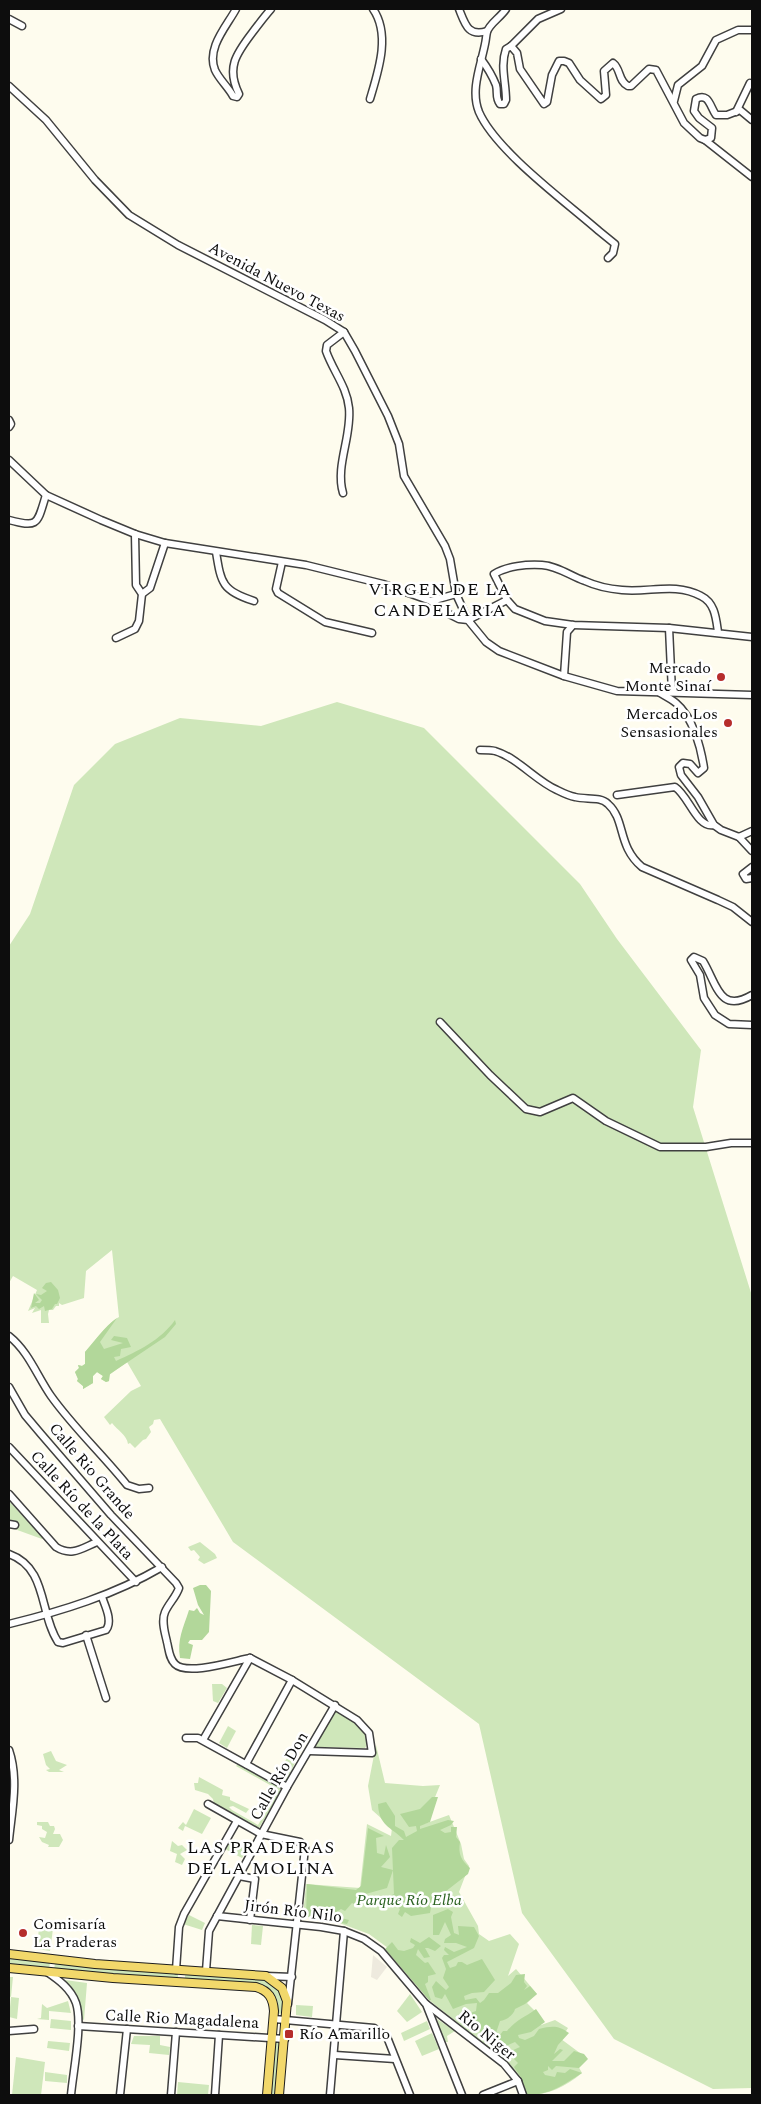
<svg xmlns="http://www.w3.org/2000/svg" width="761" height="2104" viewBox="0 0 761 2104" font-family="Spectral,serif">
<rect width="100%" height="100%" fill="#fefcee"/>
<!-- green -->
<g fill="#cfe7ba">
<path d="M 337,702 L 424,728 L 580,884 L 617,939 L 701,1050 L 693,1107 L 752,1296 L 752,2088 L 713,2089 L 614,2039 L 522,1913 L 479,1724 L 233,1542 L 160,1419 L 154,1420 L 153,1424 L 149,1427 L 151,1432 L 146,1439 L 143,1440 L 135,1448 L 130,1443 L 128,1444 C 127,1435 117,1430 112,1423 L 110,1425 L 104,1417 L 131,1391 L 141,1386 L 127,1362 L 109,1375 L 109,1381 L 106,1382 L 101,1379 L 103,1376 L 97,1372 L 93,1376 L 93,1383 L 83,1389 L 83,1386 L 77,1381 L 78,1379 L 75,1372 L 79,1368 L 78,1365 L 82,1366 L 85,1364 L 85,1352 C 93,1343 110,1321 119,1317 L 112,1250 L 86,1271 L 84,1298 L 62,1305 L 59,1303 L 59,1306 L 56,1306 L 53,1310 L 49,1310 L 48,1314 L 49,1323 L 41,1323 L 41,1310 L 32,1313 L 35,1308 L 28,1311 L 37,1290 L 13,1276 L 9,1283 L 9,946 L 30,914 L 74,785 L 115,744 L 180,718 L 261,726 Z"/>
<polygon points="9,1501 43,1538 42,1539 9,1527"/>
<polygon points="200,1542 215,1554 217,1558 204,1564 198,1560 200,1557 194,1550 191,1551 188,1547"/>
<polygon points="212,1684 222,1684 227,1688 218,1703 213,1701"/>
<path d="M 335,1711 C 349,1713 366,1728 368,1743 L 365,1748 L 313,1747 Z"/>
<polygon points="228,1726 236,1731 227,1748 219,1743"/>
<path d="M 376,1745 L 385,1783 L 423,1786 L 440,1785 L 424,1824 L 449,1815 L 461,1844 L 464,1859 L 469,1866 L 459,1892 L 478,1926 L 479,1934 L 489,1941 L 510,1934 L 519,1944 L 508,1976 L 516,1969 L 537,1994 L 527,2003 L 540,2016 L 541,2025 L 555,2020 L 568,2028 L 561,2039 L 584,2056 L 577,2064 L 582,2073 C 565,2087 549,2095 527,2095 L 521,2081 L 511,2066 L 429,2000 L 388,1948 L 369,1934 L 342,1924 L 303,1916 L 306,1884 L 360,1888 L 367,1824 L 391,1836 L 392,1828 L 372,1810 L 368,1786 Z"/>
<polygon points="51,1751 56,1761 67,1765 59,1770 64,1772 49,1772 46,1770 50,1769 46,1765 43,1754"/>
<polygon points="287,1758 295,1763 286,1781 277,1776"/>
<polygon points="238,1764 283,1788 282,1793 280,1793 259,1828 214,1804 213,1799 208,1794 195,1790 194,1783 198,1783 199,1777 223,1790 222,1795 230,1797 230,1800 249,1809 246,1813 233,1806 229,1807 232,1810 258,1825 279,1790 236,1766"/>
<polygon points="194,1809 211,1818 202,1834 185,1826 183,1831 178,1828 183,1822 186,1825"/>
<polygon points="37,1822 48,1822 50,1826 54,1826 55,1829 53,1834 60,1834 63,1840 59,1847 48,1847 49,1845 42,1842 39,1837 45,1838 47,1832 42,1829 42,1826 37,1825"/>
<polygon points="230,1840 247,1850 242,1858 225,1849"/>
<polygon points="172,1841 178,1846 182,1845 187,1850 180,1854 185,1859 182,1865 175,1862 177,1854 170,1851"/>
<polygon points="189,1915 205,1923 202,1930 183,1924"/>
<polygon points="252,1925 263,1926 261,1945 251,1944"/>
<polygon points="39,1927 53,1929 50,1951 37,1949"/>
<polygon points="9,1957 50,1963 49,1969 9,1965"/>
<polygon points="55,1963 178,1973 178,1979 54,1970"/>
<path d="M 185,1973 C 199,1974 214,1975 228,1976 C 255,1978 286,1976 283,2013 L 278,2014 C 275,2002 276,1994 264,1986 L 185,1979 Z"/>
<polygon points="9,1977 13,1977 11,1997 19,1998 17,2019 9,2017 11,1997 9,1996"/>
<path d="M 65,1980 L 87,1983 L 84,2020 L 82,2019 C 80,2004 75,1992 65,1980 Z"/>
<polygon points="410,1994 422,2012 407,2022 397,2011"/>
<polygon points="68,2001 71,2013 49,2011 49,2020 37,2019 41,2018 42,2004 47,2008"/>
<polygon points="296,2005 313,2006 312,2017 296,2015"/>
<polygon points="51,2019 71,2021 71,2030 50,2028"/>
<polygon points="437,2019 455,2031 447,2036 448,2042 444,2042"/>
<polygon points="427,2021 430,2029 404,2041 401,2033"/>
<polygon points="341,2030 357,2031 355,2041 341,2041"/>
<polygon points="432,2033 439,2049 422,2056 415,2041"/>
<polygon points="134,2036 160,2036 160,2045 170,2047 169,2055 149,2053 150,2045 131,2044"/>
<polygon points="48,2041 70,2043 69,2051 47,2048"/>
<polygon points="277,2042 281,2044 277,2095 270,2095 275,2043"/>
<polygon points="16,2057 45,2062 41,2095 12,2095"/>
<polygon points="45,2072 67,2075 67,2083 45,2081"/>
<polygon points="178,2082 209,2085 208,2095 177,2095"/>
</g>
<!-- forest -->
<g fill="#b2d79a">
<polygon points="51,1282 58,1290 60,1298 57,1304 55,1304 52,1309 45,1311 44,1306 39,1309 36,1306 31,1308 34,1293 39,1300 35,1303 40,1303 42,1300 36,1294 41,1295 47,1291 42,1288 46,1283"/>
<path d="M 117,1318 L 100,1342 L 104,1349 L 123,1343 L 111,1340 L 114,1336 L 127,1338 L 131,1347 L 121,1349 L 120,1356 L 114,1357 L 116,1361 C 138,1351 161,1340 175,1320 L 176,1324 L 165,1337 L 110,1374 L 109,1381 L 106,1382 L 101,1379 L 103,1376 L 97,1372 L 93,1376 L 93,1383 L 83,1389 L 83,1386 L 77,1381 L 78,1379 L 75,1372 L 79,1368 L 78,1365 L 82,1366 L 85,1364 L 85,1352 C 95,1341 104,1327 117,1318 Z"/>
<path d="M 200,1585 L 206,1585 L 211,1591 L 209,1632 L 202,1640 L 190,1640 L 188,1643 L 193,1645 L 190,1659 L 180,1658 C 177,1639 183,1629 189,1610 L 194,1611 L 197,1608 L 200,1613 L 204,1615 L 198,1605 L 193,1588 Z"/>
<path d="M 432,1797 L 438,1797 L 430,1822 L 420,1826 L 420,1829 L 448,1820 L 454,1821 L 451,1825 L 440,1830 L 445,1833 L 451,1832 L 451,1827 L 457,1827 L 456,1837 L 460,1842 C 458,1854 461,1860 470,1868 L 468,1874 L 432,1902 L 430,1913 L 411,1916 L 405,1912 L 402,1917 L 398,1914 L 400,1909 L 394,1905 L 392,1895 L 394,1894 L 392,1848 L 399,1840 L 404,1840 C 390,1826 379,1826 378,1804 L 386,1802 L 395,1816 L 395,1826 L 404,1831 L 406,1837 L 417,1831 L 416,1826 L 409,1827 L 400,1814 L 420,1809 Z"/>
<polygon points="368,1828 384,1836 376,1838 377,1853 384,1855 386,1845 390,1857 381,1867 393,1870 387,1888 362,1895 363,1902 358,1906 352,1903 345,1911 341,1909 335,1913 342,1916 341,1918 349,1920 347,1924 306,1916 307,1884 356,1890 361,1886"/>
<path d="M 448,1909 L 453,1912 L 451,1917 L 454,1933 L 459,1935 L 458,1926 L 474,1927 L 479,1936 L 474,1948 L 447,1962 L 450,1968 L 456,1966 L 458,1962 L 462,1962 L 467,1965 L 482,1959 L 495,1980 L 484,1992 L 472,1993 L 464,1996 L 465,2000 L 476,1998 L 480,2003 L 484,2000 L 489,1993 L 498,1993 L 511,1983 L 516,1975 L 525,1974 L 524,1982 L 527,1986 L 524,1990 L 530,1986 L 537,1994 L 525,2004 L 515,2009 C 514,2015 506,2020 500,2021 L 496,2033 L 500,2035 L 503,2031 L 507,2031 C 517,2019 524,2018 536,2009 L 545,2022 L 531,2032 L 518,2035 L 519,2038 L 525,2040 L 534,2036 L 539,2029 C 552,2026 558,2025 569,2033 L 558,2045 L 554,2054 L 560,2049 L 563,2050 L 552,2061 L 564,2061 L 574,2051 L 584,2054 L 588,2059 L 579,2068 L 556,2066 L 552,2070 L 548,2066 L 548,2070 L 543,2072 L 545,2075 L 555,2077 L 557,2072 L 565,2073 L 570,2069 L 582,2073 C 563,2085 550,2095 527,2095 L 522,2079 L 514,2067 L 518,2063 L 510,2055 L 511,2051 L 520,2047 L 515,2042 L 506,2046 L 505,2050 L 497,2046 L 498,2041 L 495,2036 L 487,2037 L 468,2022 L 470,2013 L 476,2011 L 477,2003 L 466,2004 L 453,2009 L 445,1994 L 442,1999 L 435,1997 L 432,1987 L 436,1981 L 446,1990 L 449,1987 L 443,1978 L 446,1969 L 442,1958 L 444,1955 L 449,1955 L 444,1950 L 445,1947 L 454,1952 L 467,1947 L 456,1943 L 444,1943 L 445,1939 L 451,1935 L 445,1922 L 439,1935 L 433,1935 L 433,1915 Z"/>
<polygon points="429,1937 441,1946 435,1951 428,1948 425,1948 430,1957 424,1958 418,1949 416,1955 425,1963 428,1962 436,1974 428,1976 428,1982 425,1984 431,2000 429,2000 385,1949 392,1942 398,1950 404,1951 413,1948 415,1945 410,1942 411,1938 420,1943"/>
</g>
<!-- plaza -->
<polygon fill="#eeeade" points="373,1955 387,1967 377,1980 371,1977"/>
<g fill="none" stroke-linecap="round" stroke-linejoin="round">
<defs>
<g id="minor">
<path d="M 236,9 C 227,26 206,48 215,70 C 219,79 228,87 233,96 L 237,97 L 239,94 C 226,68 236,54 252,33 C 258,25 264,17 271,9"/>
<path d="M 459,9 C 465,24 468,37 487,31"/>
<path d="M 506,9 C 501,17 489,24 487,32 C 486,36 486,40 485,44 C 481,65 470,90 479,112 C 496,151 566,202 599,231 L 615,244 L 613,253 L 608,258"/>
<polyline points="9,19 22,26"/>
<polyline points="511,46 538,19 561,9"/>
<path d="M 481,59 C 487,67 492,75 496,85 C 498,92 495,98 500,104 L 504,104 L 506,100 C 506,82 500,66 506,49 L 511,46 L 517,53 L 520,69 L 544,104 L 547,102 L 552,75 L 559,61 L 564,61 L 569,63 L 580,80 L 601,99 L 606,95 L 604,71 L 613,63 C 621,69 618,81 628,86 L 631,86 L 649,69 L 656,70 L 684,123 L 700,138 L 705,140 L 711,138 L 712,128 L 699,118 L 694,111 L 696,99 C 709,92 710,107 716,115 L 727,115 L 740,110 L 752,120"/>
<polyline points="9,86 46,120 95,180 129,215 178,245 325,320 344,332 355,351 388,416 399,444 404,476 445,546 450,559 456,594 468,620 507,600"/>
<path d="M 370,99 C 378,72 391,35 373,9"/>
<polyline points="674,101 678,85 702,66 716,40 738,30 752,30"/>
<polyline points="736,112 750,83"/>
<polyline points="705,140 752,177"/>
<polyline points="9,420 11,424 9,427"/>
<polyline points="9,460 46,495 101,520 135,534 165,543 306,565 383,584 431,601 449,614 459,619 468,620 486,642 499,651 564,676 617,691 752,695"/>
<path d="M 343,493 C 335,466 352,436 349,408 C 347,387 333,371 326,351 L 327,345 L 344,332"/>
<path d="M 9,520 C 39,528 37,524 46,495"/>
<path d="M 216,552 C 221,583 222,591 254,601"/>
<polyline points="282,562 276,589 278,593 325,622 372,633"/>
<polyline points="142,594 150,588 165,543"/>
<polyline points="431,601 456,594"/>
<polyline points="669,628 672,692"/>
<path d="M 718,632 C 716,618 715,603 701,596 C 675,582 649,593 622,590 C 610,589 596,586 585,581 C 570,576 558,566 542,565 C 527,564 507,566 494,574 L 507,600 L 515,609 L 545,621 L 573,625 L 669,628 L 752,637"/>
<polyline points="116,638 135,629 139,621 142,594 136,585 135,534"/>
<polyline points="564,676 567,632 573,625"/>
<path d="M 660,693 C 665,696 671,699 676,703 C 693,717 701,748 704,768 L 698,773 L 690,764 L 683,763 L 679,767 L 681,775 L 698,797 L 714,825 L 721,830 L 739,837 L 752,831"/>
<path d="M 480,750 C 485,750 491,750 495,751 C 518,758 536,781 557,790 C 563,793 569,796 575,797 C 586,800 600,796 608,804 C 626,820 617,846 642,867 L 718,900 L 733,907 L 752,922"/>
<path d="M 617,795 L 675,787 C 689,796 697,829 714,825"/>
<polyline points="739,837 752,851"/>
<polyline points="752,867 743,874 746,879 752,878"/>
<path d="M 752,995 C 719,1014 717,984 703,961 L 694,957 L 691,960 L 700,975 L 704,998 L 715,1015 L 729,1024 L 752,1025"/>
<polyline points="440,1022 490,1075 526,1109 540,1112 573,1098 606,1121 660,1147 706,1147 731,1143 752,1143"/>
<path d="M 9,1336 C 29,1352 37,1376 51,1396 C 73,1427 103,1455 127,1485 L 139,1489 L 149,1488"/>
<path d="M 9,1387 L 25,1415 L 41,1434 L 111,1515 L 176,1583 L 179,1588 C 176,1597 169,1603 165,1612 C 161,1621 165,1633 167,1642 C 169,1650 169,1658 175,1664 C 187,1676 234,1661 250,1658"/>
<polyline points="9,1447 136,1582"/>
<path d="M 9,1494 L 56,1547 C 72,1557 82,1548 97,1542"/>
<polyline points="9,1524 15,1525"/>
<path d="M 9,1554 C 48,1568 39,1613 58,1642 L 63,1643 L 106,1630 C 113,1621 105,1606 102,1597"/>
<path d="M 9,1624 C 62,1611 114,1595 162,1567"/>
<polyline points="86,1635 106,1698"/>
<polyline points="250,1658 292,1680 357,1720 369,1733 372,1753 309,1751"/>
<polyline points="186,1738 198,1738 287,1787"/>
<polyline points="203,1740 250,1658"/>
<path d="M 9,1750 C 19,1779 12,1810 9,1840"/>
<polyline points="246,1764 292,1680"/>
<polyline points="208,1804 261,1834 300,1842 305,1848 288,2004"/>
<polyline points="239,1876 255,1879 250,1920"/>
<polyline points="217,1916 321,1927 344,1931 364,1939 381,1951 425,2003 504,2064 518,2081 523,2095"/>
<polyline points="176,1970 179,1927 184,1914 237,1821"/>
<polyline points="206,1971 209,1931 287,1787 335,1705"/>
<path d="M 47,1972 C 59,1980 71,1989 76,2003 C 83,2024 73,2072 71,2095"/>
<polyline points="266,1976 292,1977"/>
<polyline points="426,2004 462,2095"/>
<polyline points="274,2019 374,2028 387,2037 410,2095"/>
<polyline points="78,2026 285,2039"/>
<polyline points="9,2031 34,2029"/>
<polyline points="335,2055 395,2059"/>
<polyline points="120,2095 127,2029"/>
<polyline points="171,2095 176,2032"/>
<polyline points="215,2095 219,2035"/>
<polyline points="330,2095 344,1931"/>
<polyline points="483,2095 518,2081"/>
</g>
<g id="major">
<polyline points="9,1954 95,1964 266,1976 282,1988 287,2001 279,2095"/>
<path d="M 9,1968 L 113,1978 L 256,1987 C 269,1991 273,1998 274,2011 L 267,2095"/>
</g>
</defs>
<!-- minor casing -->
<use href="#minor" stroke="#404040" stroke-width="9"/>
<!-- major casing -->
<use href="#major" stroke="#1e1e1e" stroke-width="10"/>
<!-- minor -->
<use href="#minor" stroke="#fff" stroke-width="6"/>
<!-- major -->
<use href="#major" stroke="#f2d86b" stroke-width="8"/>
</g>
<!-- markers -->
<g fill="#b62d2c" stroke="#fff" stroke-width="2">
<circle cx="721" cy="677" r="5"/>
<circle cx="728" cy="723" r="5"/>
<circle cx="23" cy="1933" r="5"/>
<rect x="284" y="2029" width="10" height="10" rx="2.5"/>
</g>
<g text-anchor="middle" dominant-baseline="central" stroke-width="5" stroke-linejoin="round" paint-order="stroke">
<!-- street labels -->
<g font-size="16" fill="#0d0d0d" stroke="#fff">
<text transform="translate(277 282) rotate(28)">Avenida Nuevo Texas</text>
<text transform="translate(92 1471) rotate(49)">Calle Rio Grande</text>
<text transform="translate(82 1505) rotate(47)">Calle Río de la Plata</text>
<text transform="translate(279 1776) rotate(-60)">Calle Río Don</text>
<text transform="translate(293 1911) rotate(7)">Jirón Río Nilo</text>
<text transform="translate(182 2019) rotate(3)">Calle Rio Magadalena</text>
<text transform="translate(487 2035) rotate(39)">Rio Niger</text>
</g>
<!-- poi labels -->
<g font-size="16" fill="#0d0d0d" stroke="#fff" text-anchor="end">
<text x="711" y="668">Mercado<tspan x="711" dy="18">Monte Sinaí</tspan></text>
<text x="718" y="714">Mercado Los<tspan x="718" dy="18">Sensasionales</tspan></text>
<text x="33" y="1924" text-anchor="start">Comisaría<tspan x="33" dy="18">La Praderas</tspan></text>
<text x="299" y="2034" text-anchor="start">Río Amarillo</text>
</g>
<!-- park labels -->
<g font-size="16" font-style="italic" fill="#2b6221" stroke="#fff">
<text x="409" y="1900">Parque Río Elba</text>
</g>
<!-- neighbourhood labels -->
<g font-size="18" letter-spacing="1" fill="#0d0d0d" stroke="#fff">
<text x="440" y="589">VIRGEN DE LA<tspan x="440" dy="21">CANDELARIA</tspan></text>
<text x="261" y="1847">LAS PRADERAS<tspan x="261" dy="21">DE LA MOLINA</tspan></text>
</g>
</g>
<!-- border -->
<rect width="761" height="2104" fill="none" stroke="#0d0d0d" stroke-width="20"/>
</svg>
